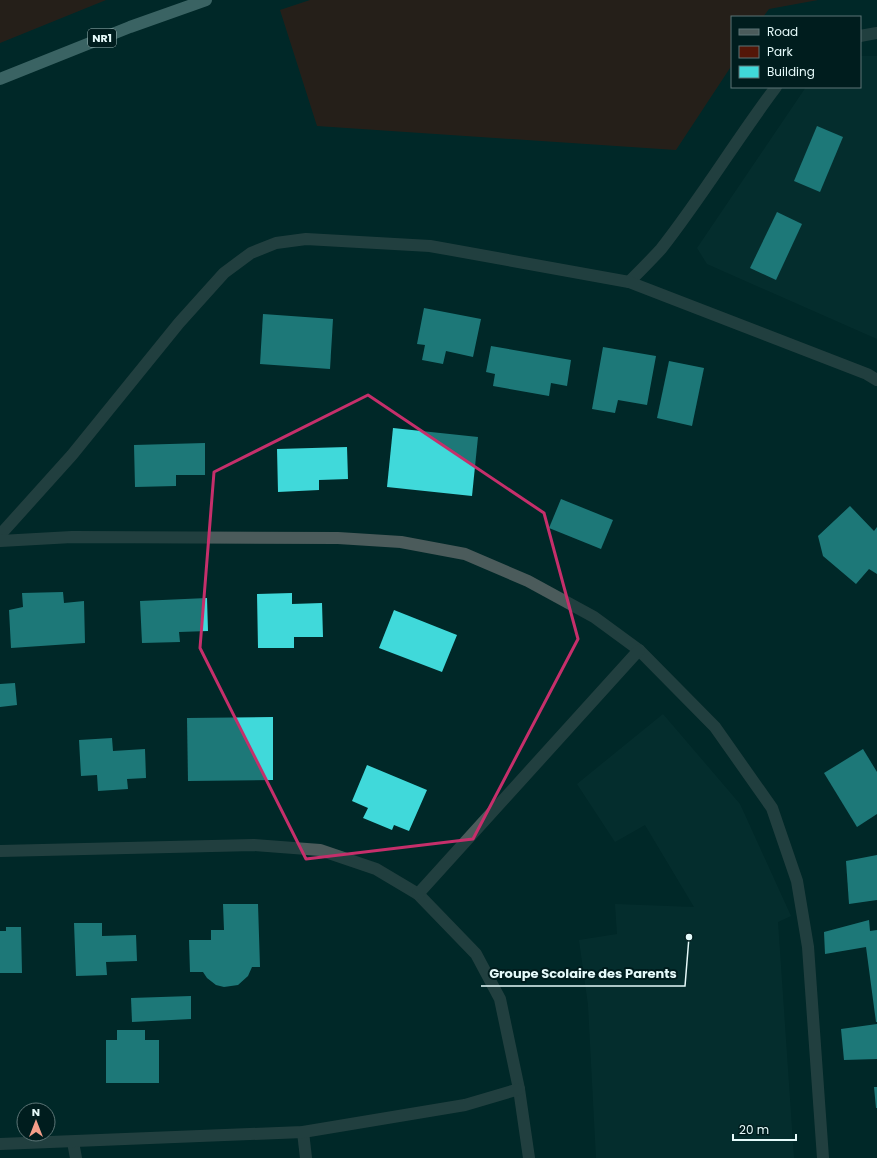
<svg xmlns="http://www.w3.org/2000/svg" width="877" height="1158" viewBox="0 0 877 1158" font-family="Poppins,sans-serif">
<rect width="100%" height="100%" fill="#002828"/>
<!-- built -->
<g fill="#0a3434">
<polygon points="860,56 877,56 877,339 707,264 697,248 806,87 860,87"/>
<polygon points="663,714 740,804 791,916 778,922 794,1158 596,1158 588,1005 579,940 617,934 615,904 694,907 645,825 615,842 577,784"/>
</g>
<!-- green -->
<g fill="#531608">
<polygon points="0,0 106,0 0,43"/>
<polygon points="310,0 818,0 769,9 763,17 732,17 732,65 676,150 317,126 280,10"/>
</g>
<!-- building -->
<g fill="#40d9da">
<polygon points="817,126 843,137 820,192 794,181"/>
<polygon points="777,212 802,224 776,280 750,268"/>
<polygon points="424,308 481,319 473,357 446,351 443,364 422,360 425,345 417,344"/>
<polygon points="263,314 333,319 330,369 260,364"/>
<polygon points="491,346 571,360 567,386 551,383 549,396 493,386 495,374 486,372"/>
<polygon points="603,347 656,356 647,405 618,400 615,413 592,409"/>
<polygon points="669,361 704,368 692,426 657,418"/>
<polygon points="393,428 478,437 472,496 387,487"/>
<polygon points="205,443 205,475 176,475 176,486 135,487 134,445"/>
<polygon points="347,447 348,479 319,480 319,490 278,492 277,449"/>
<polygon points="561,499 613,520 601,549 549,528"/>
<polygon points="850,506 874,531 877,527 877,574 869,569 856,584 823,556 818,536"/>
<polygon points="63,592 64,603 84,601 85,643 11,648 9,610 23,607 22,593"/>
<polygon points="292,593 292,604 322,603 323,637 294,637 294,648 258,648 257,594"/>
<polygon points="207,598 208,631 179,632 180,642 142,643 140,601"/>
<polygon points="394,610 457,635 442,672 379,648"/>
<polygon points="15,683 17,705 0,707 0,684"/>
<polygon points="273,717 273,780 188,781 187,718"/>
<polygon points="112,738 113,751 145,749 146,778 127,779 128,789 98,791 97,775 81,776 79,740"/>
<polygon points="863,749 877,772 877,814 857,827 824,773"/>
<polygon points="367,765 427,790 409,831 394,825 392,830 363,818 368,808 352,801"/>
<polygon points="877,855 877,900 849,904 846,861"/>
<polygon points="223,904 258,904 260,967 252,967 248,976 238,985 224,987 216,985 207,978 203,972 190,972 189,940 211,940 211,930 224,930"/>
<polygon points="869,920 870,931 877,930 877,1022 876,1022 866,947 825,954 824,932"/>
<polygon points="74,923 102,923 102,936 136,935 137,961 106,962 107,975 76,976"/>
<polygon points="6,927 21,927 22,973 0,973 0,931 6,931"/>
<polygon points="191,996 191,1019 132,1022 131,998"/>
<polygon points="877,1024 877,1059 844,1060 841,1029"/>
<polygon points="117,1030 145,1030 145,1040 159,1040 159,1083 106,1083 106,1040 117,1040"/>
<polygon points="874,1087 877,1087 877,1108 876,1108"/>
</g>
<g fill="none" stroke-linecap="round" stroke-linejoin="round">
<!-- minor -->
<g stroke="#4b5b5b" stroke-width="12">
<polyline points="860,36 877,33"/>
<path d="M 629,282 C 640,271 651,260 661,249 C 702,197 736,140 776,87"/>
<polyline points="0,535 72,455 179,323 224,273 251,253 276,243 306,239 430,246 629,282 867,374 877,380"/>
<polyline points="0,541 72,537 338,538 401,542 465,554 528,581 594,617 639,650 715,727 772,808 797,881 808,947 823,1158"/>
<polyline points="0,851 254,845 320,850 376,869 418,894 476,954 500,999 519,1089 529,1158"/>
<polyline points="418,894 639,650"/>
<polyline points="303,1132 306,1158"/>
<polyline points="73,1142 76,1158"/>
<polyline points="0,1144 303,1132 465,1105 519,1089"/>
</g>
<!-- highway -->
<polyline stroke="#82abab" stroke-width="12" points="0,79 130,27 206,0"/>
</g>
<!-- marked area -->
<path d="M0 0H877V1158H0ZM 368,395 L 544,513 L 578,639 L 473,839 L 306,859 L 200,648 L 214,472 Z" fill="#002828" fill-opacity=".55" fill-rule="evenodd"/>
<path fill="none" stroke="#c62f6b" stroke-width="3" stroke-linejoin="round" d="M 368,395 L 544,513 L 578,639 L 473,839 L 306,859 L 200,648 L 214,472 Z"/>
<g text-anchor="middle" dominant-baseline="central" stroke-width="4" stroke-linejoin="round" paint-order="stroke">
<!-- shield labels -->
<rect fill="#001d1e" stroke="#a0b8b8" stroke-width="1" x="88" y="29" width="28" height="18" rx="3"/>
<g font-size="11" font-weight="bold" fill="#e5fafa">
<text x="102" y="38">NR1</text>
</g>
</g>
<!-- callouts -->
<path fill="none" stroke="#e5fafa" stroke-width="1.5" d="M689 937L685 986H481"/>
<circle fill="#e5fafa" stroke="#001d1e" stroke-width="1.5" cx="689" cy="937" r="4"/>
<g font-size="13" text-anchor="middle" font-weight="bold" fill="#e5fafa" stroke="#001d1e" stroke-width="4" stroke-linejoin="round" paint-order="stroke">
<text x="583" y="978">Groupe Scolaire des Parents</text>
</g>
<!-- legend -->
<rect x="731" y="16" width="130" height="72" fill="#001d1e" stroke="#5c7576"/>
<rect x="739" y="29" width="20" height="6" fill="#4b5b5b" stroke="#5c7576"/>
<text x="767" y="36" font-size="12" fill="#e5fafa">Road</text>
<rect x="739" y="46" width="20" height="12" fill="#531608" stroke="#5c7576"/>
<text x="767" y="56" font-size="12" fill="#e5fafa">Park</text>
<rect x="739" y="66" width="20" height="12" fill="#40d9da" stroke="#5c7576"/>
<text x="767" y="76" font-size="12" fill="#e5fafa">Building</text>
<!-- north arrow -->
<g transform="translate(36 1122)"><circle r="19" fill="#001d1e" stroke="#5c7576"/>
<path d="M0-3L7 15L0 10L-7 15Z" fill="#f49e89"/>
<text y="-6" font-size="11" font-weight="bold" text-anchor="middle" fill="#e5fafa">N</text>
</g>
<!-- scale -->
<path d="M733 1134v6h63v-6" fill="none" stroke="#e5fafa" stroke-width="2"/>
<text x="739" y="1134" font-size="12" fill="#e5fafa" stroke="#001d1e" stroke-width="3" paint-order="stroke">20 m</text>
</svg>
